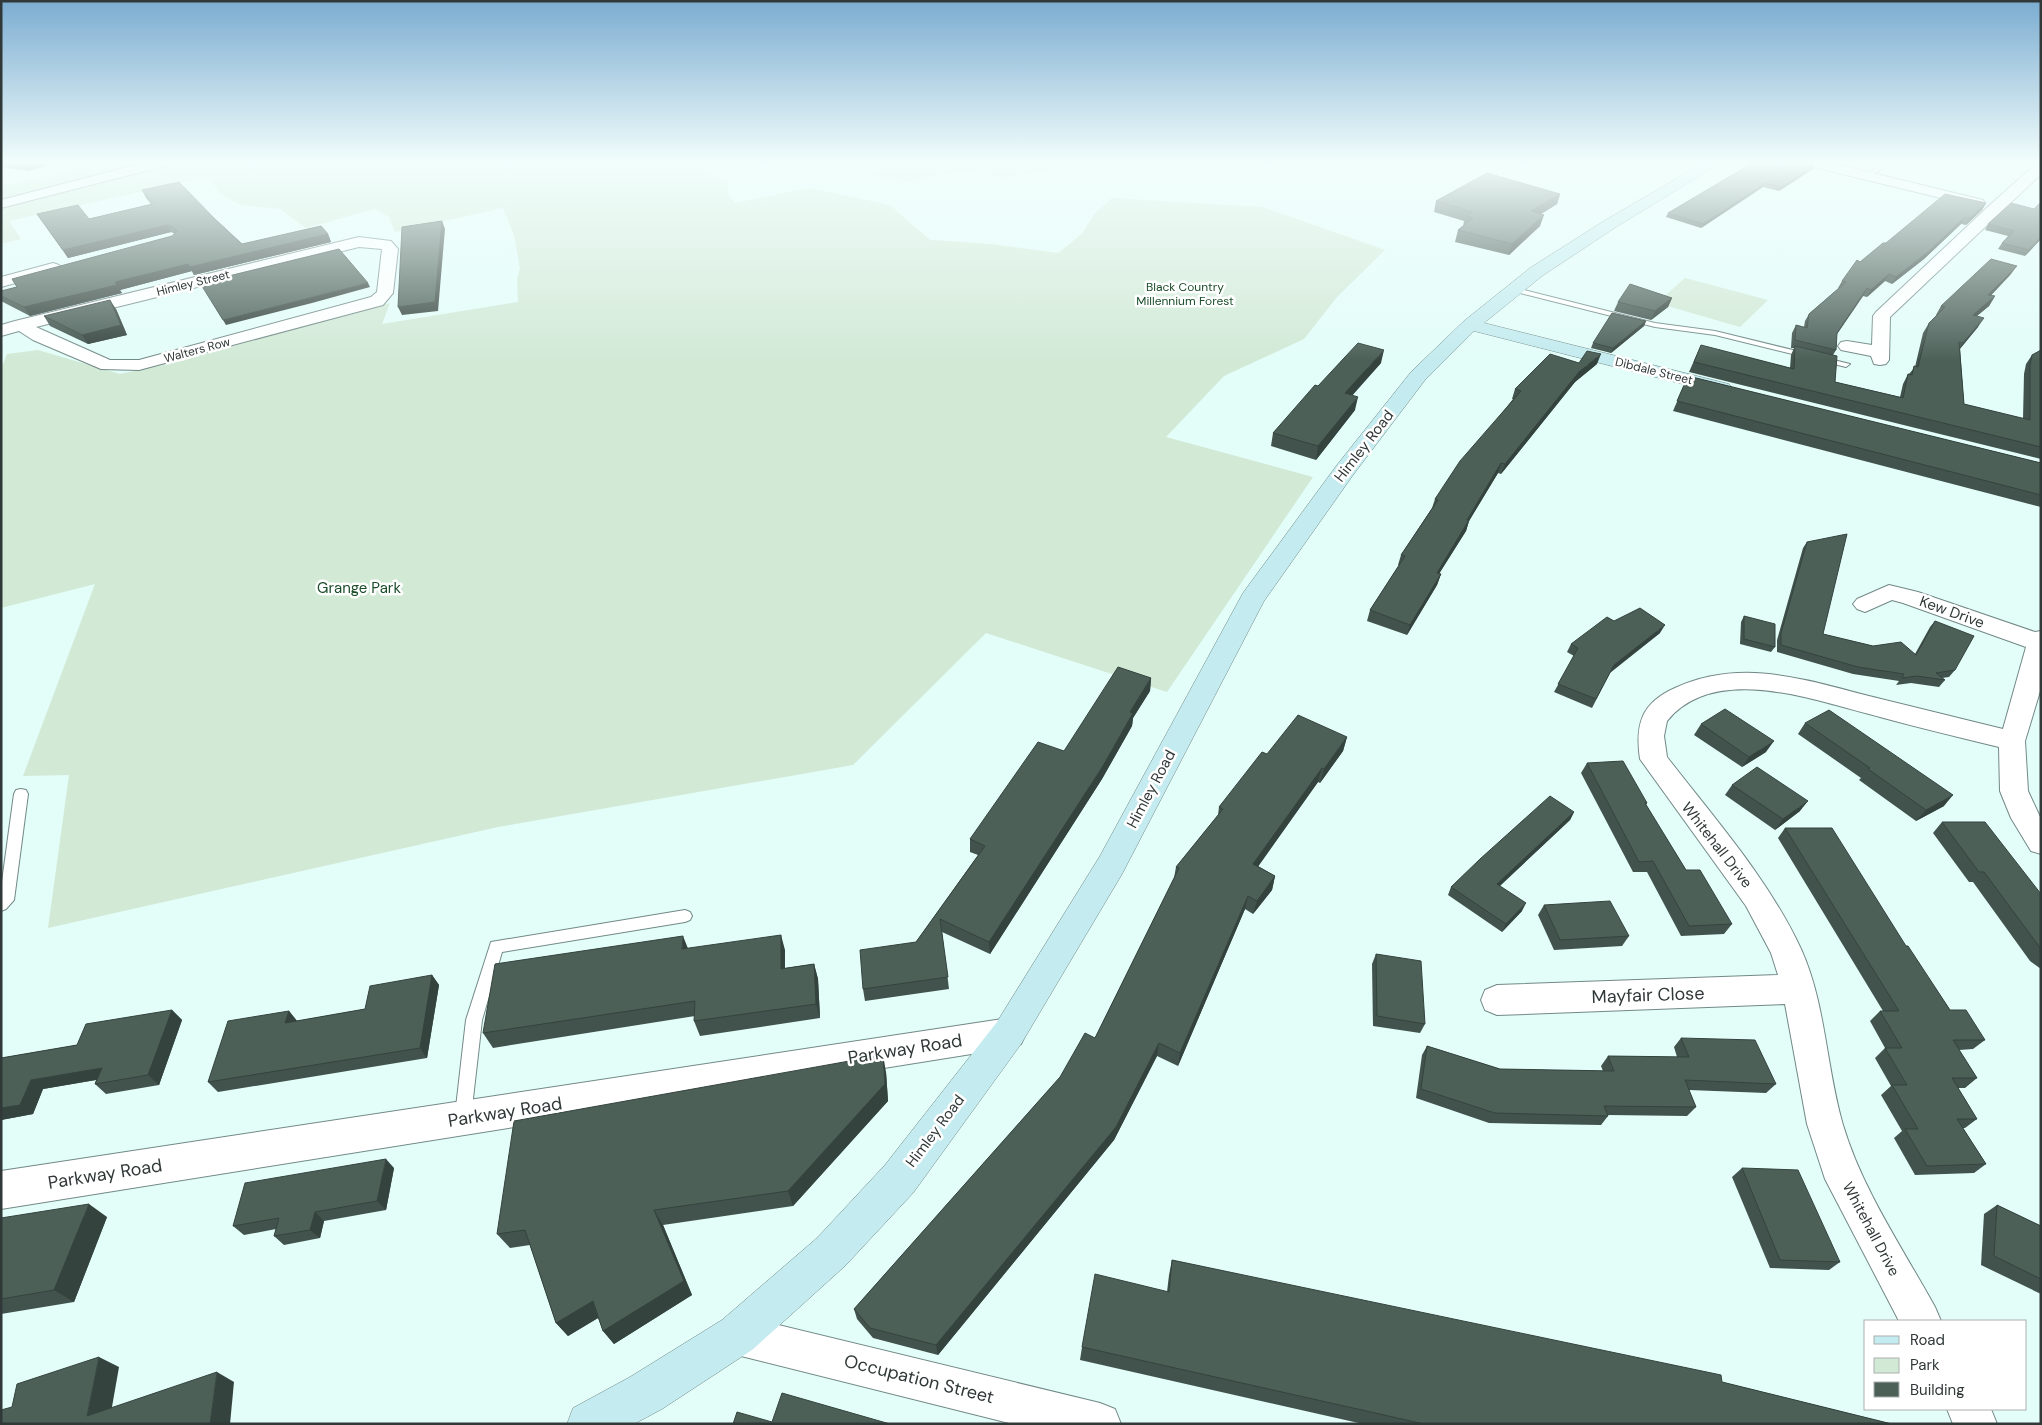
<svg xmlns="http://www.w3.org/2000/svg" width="2042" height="1425" viewBox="0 0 2042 1425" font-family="'DM Sans',sans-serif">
<rect width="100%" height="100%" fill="#e3fdf9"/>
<!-- green -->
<g fill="#d2e9d6">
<polygon points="101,161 150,161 1,199 1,186 49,177"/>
<polygon points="184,161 651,161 655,163 694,165 728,181 728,193 735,203 809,188 890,205 930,240 991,244 1058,253 1082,234 1094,214 1112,198 1263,207 1385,250 1337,297 1304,339 1224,376 1166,437 1313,477 1167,692 986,633 853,765 498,827 48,928 69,775 23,776 95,584 1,608 1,369 7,354 38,350 120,374 173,363 254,338 390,303 382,324 518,302 517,278 520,269 514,235 503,208 395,232 389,217 375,209 306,228 280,209 240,205 222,194 207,177 9,221 21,239 1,244 1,209"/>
<polygon points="889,161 1085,161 1042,172 1001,178 973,172 942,174 908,182 875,176"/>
<polygon points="1685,278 1768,300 1740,327 1657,303"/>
</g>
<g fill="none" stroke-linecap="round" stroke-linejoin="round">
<defs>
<g id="lane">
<polygon points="1885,161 1892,161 1870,177 1866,177 1866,175"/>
<polygon points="2021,161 2041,163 2041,167 2022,162"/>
<polygon points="1512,287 1655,323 1715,331 1850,364 1846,367 1715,335 1655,327 1512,291"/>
<polygon points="21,789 26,790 28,794 14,900 6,909 1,911 1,889 14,794 16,790"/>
<polygon points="685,910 690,912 692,916 690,920 685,922 502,952 482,1020 471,1116 469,1122 463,1124 457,1122 455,1116 466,1020 491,942"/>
</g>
<g id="street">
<polygon points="151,161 174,161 172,164 1,208 1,200"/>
<polygon points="1799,161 1823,161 1983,200 1985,203 1983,206 1978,207 1801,164"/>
<polygon points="2041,163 2041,174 1890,317 1889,360 1886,364 1880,365 1874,364 1871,356 1841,350 1838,346 1841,342 1847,341 1872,345 1873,316 1876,312 1991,204 2036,164"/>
<path d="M 359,237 L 391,241 L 398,249 L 393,293 L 383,305 L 139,370 L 101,369 L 33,340 L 19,331 L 1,336 L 1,325 L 15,321 ZM 359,247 L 382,249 L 377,292 L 371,297 L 139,360 L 110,360 L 36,327 Z"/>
<polygon points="53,263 59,265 61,268 59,271 1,287 1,277"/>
<path d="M 1889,585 L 1918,592 L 2035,632 L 2041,631 L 2041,688 L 2025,741 L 2028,791 L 2041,819 L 2041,854 L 2031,851 L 2011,818 L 2000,791 L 1999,747 C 1959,737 1920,728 1880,717 C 1819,702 1716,661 1667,721 L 1664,736 L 1667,757 C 1714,818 1768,878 1801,949 C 1826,1004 1826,1067 1843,1125 C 1862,1189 1903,1249 1935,1307 L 1941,1321 L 1899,1321 L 1825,1179 L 1807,1124 L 1785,1004 L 1497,1015 L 1485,1010 L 1481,1000 L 1485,990 L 1497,985 L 1778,975 L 1771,953 L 1746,906 L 1640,759 C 1635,725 1641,703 1675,688 C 1745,656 1811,682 1881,699 C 1922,709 1962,719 2003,729 L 2026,647 L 1903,603 L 1892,600 L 1865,612 L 1857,609 L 1853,604 L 1857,599 Z"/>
<polygon points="1009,1018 1021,1022 1026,1033 1021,1044 1009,1048 1,1209 1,1171"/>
<polygon points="737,1315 1100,1403 1115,1409 1121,1424 1013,1424 737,1355 723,1349 717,1335 723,1321"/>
<polygon points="1947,1409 1991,1409 1997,1424 1953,1424"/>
</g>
<polygon id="secondary" points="1707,161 1724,161 1616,227 1542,276 1484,323 1729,384 1732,388 1729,392 1722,394 1474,331 1425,380 1353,475 1264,601 1122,874 1021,1044 913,1193 845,1266 752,1350 662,1409 634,1424 567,1424 573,1408 630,1377 722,1320 817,1238 885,1165 997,1022 1100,856 1243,593 1337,465 1411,372 1464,321 1530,268 1604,221"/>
</defs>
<!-- lane casing -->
<use href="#lane" stroke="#728987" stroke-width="2"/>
<!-- street casing -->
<use href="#street" stroke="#728987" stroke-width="2"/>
<!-- secondary casing -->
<use href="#secondary" stroke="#728987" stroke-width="1"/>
<!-- lane -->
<use href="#lane" fill="#fff" fill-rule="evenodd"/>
<!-- street -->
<use href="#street" fill="#fff" fill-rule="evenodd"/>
<!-- secondary -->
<use href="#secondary" fill="#c4ebef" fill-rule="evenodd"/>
</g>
<!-- wall -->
<g fill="#41534c">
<polygon points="1,161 62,161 28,171 1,167"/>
<polygon points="1756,161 1813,169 1779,191 1763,187 1701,228 1666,217 1668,213"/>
<polygon points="1847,161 1862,161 1858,164"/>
<polygon points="142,190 215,219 242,244 328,234 331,242 194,275 192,271 120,290 122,293 30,316 1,301 1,291 17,287 172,236 175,234 171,232 68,258 37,214 89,219 151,204 146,198"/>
<polygon points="1560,194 1557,204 1541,214 1540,226 1509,255 1455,242 1458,230 1463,227 1464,221 1434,212 1436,201"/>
<polygon points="2041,202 2041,239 2025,256 1998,249 2002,243 2008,236 1985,230 1988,224 2034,209"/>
<polygon points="1986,203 1982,210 1966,225 1961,224 1924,259 1892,284 1885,281 1867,297 1863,296 1837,334 1836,350 1833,355 1835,382 1900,397 1903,384 1908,374 1909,374 1915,367 1923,333 1929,323 1937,316 1936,315 1941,306 2011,274 1991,295 1995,296 1989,306 1977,316 1978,327 1960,349 1964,404 2023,419 2024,374 2026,364 2032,355 2041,350 2041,459 1689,372 1701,345 1790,368 1791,355 1794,348 1791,348 1792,333 1796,325 1804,327 1805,321 1809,314 1839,288 1838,288 1842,281 1860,262 1886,243"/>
<polygon points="1672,298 1668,307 1651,320 1614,311 1618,302"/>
<polygon points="116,309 127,335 88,344 50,326 44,316"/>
<polygon points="1646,321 1644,326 1611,353 1591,348 1593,343"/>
<polygon points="1381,363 1352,395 1355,410 1316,460 1271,446 1273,433 1318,386"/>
<polygon points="1597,364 1575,382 1501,474 1498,473 1469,521 1466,531 1439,574 1441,574 1437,585 1407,635 1367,621 1370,610 1399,565 1398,565 1401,555 1432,508 1435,499 1513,399 1512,399 1515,389"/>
<polygon points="1688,376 2041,463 2041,507 1673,411"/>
<polygon points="1807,542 1823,634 1873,646 1915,654 1930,627 1935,621 1955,670 1949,677 1942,678 1945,680 1939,687 1911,683 1896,685 1899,681 1853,674 1777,652 1777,640 1803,548"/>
<polygon points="1744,616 1775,647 1771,652 1740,644 1741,622"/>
<polygon points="1614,621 1660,633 1610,673 1592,708 1554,692 1574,656 1567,652 1571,644"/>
<polygon points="1151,678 1150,691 1133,718 1132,726 1102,779 990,954 942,932 949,989 865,1001 863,989 916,942 978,855 970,852 970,839 1064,751"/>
<polygon points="1805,723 1944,806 1916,821 1859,780 1861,778 1798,734"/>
<polygon points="1701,724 1766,752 1742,767 1694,735"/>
<polygon points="1347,737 1343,751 1320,783 1318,782 1258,866 1275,876 1272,890 1253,914 1245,909 1178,1066 1157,1056 1114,1140 938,1355 873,1338 857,1319 854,1309 1095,1038 1174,878 1176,867 1218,815 1219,807 1267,754"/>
<polygon points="1587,763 1647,803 1646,805 1686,870 1732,924 1724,934 1681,936 1647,872 1633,872 1581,773"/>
<polygon points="1732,785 1800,811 1775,830 1725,795"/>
<polygon points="1574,812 1570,820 1500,886 1522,911 1502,932 1448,895 1451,887"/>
<polygon points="1942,822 2041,894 2041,969 2030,961 1973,882 1969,882 1933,833"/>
<polygon points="1785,828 1906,946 1950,1010 1985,1040 1973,1049 1959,1050 1977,1078 1965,1088 1958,1088 1977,1119 1965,1128 1963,1128 1986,1164 1974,1173 1915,1175 1894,1138 1902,1131 1881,1095 1891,1086 1875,1058 1885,1048 1870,1021 1880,1011 1883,1011 1778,838"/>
<polygon points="1544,905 1629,936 1622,946 1554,950 1538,915"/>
<polygon points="688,949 785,950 785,968 814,964 818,979 820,1018 700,1036 694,1021 695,1016 493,1048 483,1033"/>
<polygon points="1376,954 1425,1024 1420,1033 1373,1026 1372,964"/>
<polygon points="432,975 439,985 427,1058 218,1092 208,1082 289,1011 297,1021 365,1009"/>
<polygon points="172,1010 182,1020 159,1085 106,1094 95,1084 96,1080 43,1089 33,1114 1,1120 1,1058 77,1045"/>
<polygon points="1681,1038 1776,1084 1766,1093 1689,1090 1696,1107 1687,1116 1608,1115 1608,1116 1601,1125 1489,1123 1416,1098 1422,1055 1427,1046 1500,1069 1603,1071 1601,1066 1608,1056 1677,1057 1674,1047"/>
<polygon points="886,1072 888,1101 793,1206 663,1225 692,1295 614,1344 603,1331 598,1318 568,1336 556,1323 530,1245 510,1248 497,1234"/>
<polygon points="394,1168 386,1210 324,1221 320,1238 284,1245 274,1236 276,1229 244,1235 233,1226"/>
<polygon points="1742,1168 1840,1262 1829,1270 1770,1268 1732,1177"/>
<polygon points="1997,1205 2041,1226 2041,1294 1981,1265 1984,1214"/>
<polygon points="107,1217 74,1302 1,1314 1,1218"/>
<polygon points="1172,1260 1722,1382 1892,1424 1363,1424 1080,1360 1082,1347 1167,1292 1169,1275"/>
</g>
<!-- shaded-wall -->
<g fill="#35433e">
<polygon points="43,161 62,161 28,171 25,167"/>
<polygon points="1815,165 1813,169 1779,191 1781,187"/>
<polygon points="1765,183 1763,187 1701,228 1703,224"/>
<polygon points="1560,194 1557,204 1528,222 1531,211"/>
<polygon points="1986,203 1982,210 1966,225 1970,218"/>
<polygon points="1544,215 1540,226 1509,255 1512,244"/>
<polygon points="1965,217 1961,224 1924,259 1892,284 1896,277"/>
<polygon points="442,221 445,229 438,311 402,315 398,307"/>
<polygon points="167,225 171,232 68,258 63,250"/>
<polygon points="328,234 331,242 194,275 190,267"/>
<polygon points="2041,237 2041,239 2025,256 2029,250"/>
<polygon points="188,264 192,271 120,290 122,293 30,316 24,307 115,282"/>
<polygon points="2017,266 2011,274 1983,304 1988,295"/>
<polygon points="1889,274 1885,281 1867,297 1871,290"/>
<polygon points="368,283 370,287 312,303 226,325 223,320"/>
<polygon points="1867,288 1863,296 1833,340 1837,333"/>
<polygon points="1995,296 1989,306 1967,324 1973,315"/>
<polygon points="1672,298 1668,307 1651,320 1655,311"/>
<polygon points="110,300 116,309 127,335 88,344 82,335"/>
<polygon points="1984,318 1978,327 1957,352 1963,343"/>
<polygon points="1646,321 1644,326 1611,353 1613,348"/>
<polygon points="1384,350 1381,363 1343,406 1345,393"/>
<polygon points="1601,354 1597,364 1575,382 1501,474 1505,464 1579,372"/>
<polygon points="1358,397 1355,410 1316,460 1318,446"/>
<polygon points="1501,463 1498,473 1469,521 1466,531 1433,583 1437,573"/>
<polygon points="1441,574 1437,585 1407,635 1410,625"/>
<polygon points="1665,625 1660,633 1609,673 1614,665"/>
<polygon points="1151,678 1150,691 1133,718 1132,726 1102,779 990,954 989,942"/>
<polygon points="1347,737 1343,751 1320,783 1324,769"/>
<polygon points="1774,741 1766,752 1742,767 1749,757"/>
<polygon points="1322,768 1318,782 1250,878 1253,864"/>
<polygon points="1953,795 1944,806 1916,821 1926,810"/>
<polygon points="1808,801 1800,811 1775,830 1783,819"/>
<polygon points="1574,812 1570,820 1493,892 1497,884"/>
<polygon points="1275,876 1272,890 1253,914 1257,901"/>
<polygon points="1248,896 1245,909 1178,1066 1180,1053"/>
<polygon points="1526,903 1522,911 1502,932 1506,924"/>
<polygon points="781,935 785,950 785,984 781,969"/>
<polygon points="683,936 689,951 682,949"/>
<polygon points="814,964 818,979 820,1018 816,1004"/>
<polygon points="432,975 439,985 427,1058 420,1048"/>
<polygon points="172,1010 182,1020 159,1085 148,1075"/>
<polygon points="289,1011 297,1021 294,1033 285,1023"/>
<polygon points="1159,1043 1157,1056 1114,1140 938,1355 936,1345"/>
<polygon points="883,1055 886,1072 888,1101 793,1206 788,1191"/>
<polygon points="102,1068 113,1077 43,1089 33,1114 1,1120 1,1108 31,1080"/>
<polygon points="386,1159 394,1168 386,1210 377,1201"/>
<polygon points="89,1204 107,1217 74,1302 54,1290"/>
<polygon points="654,1210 663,1225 692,1295 614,1344 603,1331"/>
<polygon points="315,1212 324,1221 320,1238 310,1230"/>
<polygon points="593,1301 603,1315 568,1336 556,1323"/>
<polygon points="99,1357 119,1367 109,1424 87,1416"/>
<polygon points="217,1372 234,1382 230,1424 210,1424"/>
</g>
<!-- building -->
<g fill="#4c6058" stroke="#35433e">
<polygon points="1,161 43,161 25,167 1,163"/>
<polygon points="1756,161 1802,161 1815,165 1781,187 1765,183 1703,224 1668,213"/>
<polygon points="1487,173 1560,194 1531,211 1544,215 1512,244 1458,230 1473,218 1466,216 1473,212 1436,201"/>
<polygon points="179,182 215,219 242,244 321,226 328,234 190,267 188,264 115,282 117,285 24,307 1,296 1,291 17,287 12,279 172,236 177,231 173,227 167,225 63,250 37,214 78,205 89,219 153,204 142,190"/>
<polygon points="1945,194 1986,203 1970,218 1965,217 1928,252 1896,277 1889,274 1871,290 1867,288 1837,333 1836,350 1795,340 1796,325 1807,328 1809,314 1846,282 1842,281 1857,260 1860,262 1883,243 1886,243"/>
<polygon points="2041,202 2041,237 2029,250 2002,243 2014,231 1988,224 2011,203 2034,209"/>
<polygon points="442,221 435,302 398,307 402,227"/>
<polygon points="339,249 368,283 223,320 200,283"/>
<polygon points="1991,259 2017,266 1988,295 1995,296 1973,315 1984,318 1963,343 1959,342 1964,404 2030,420 2030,365 2032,355 2041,350 2041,447 1694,362 1701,345 1794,369 1795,346 1837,356 1835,382 1903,398 1908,374 1912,375 1914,366 1918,367 1929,323 1945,307 1941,306"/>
<polygon points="1630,284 1672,298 1655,311 1618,302"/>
<polygon points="110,300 121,325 82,335 44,316"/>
<polygon points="1612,313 1646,321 1613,348 1593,343"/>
<polygon points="1358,343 1384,350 1345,393 1358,397 1318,446 1273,433 1315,385 1318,386"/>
<polygon points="1587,351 1601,354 1579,372 1505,464 1501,463 1467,520 1469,520 1437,573 1441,574 1410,625 1370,610 1405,556 1401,555 1438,500 1435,499 1460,461 1521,391 1515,389 1550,354 1579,363"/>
<polygon points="1688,376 2041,463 2041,495 1677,401"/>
<polygon points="1847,534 1823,634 1873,646 1901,642 1916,655 1935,621 1974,636 1955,670 1936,673 1945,680 1917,676 1902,678 1904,674 1858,667 1781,645 1781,633 1807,542"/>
<polygon points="1640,608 1665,625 1614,665 1596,699 1558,684 1578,648 1571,644 1607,617 1614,621"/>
<polygon points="1744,616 1775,624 1775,647 1744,639"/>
<polygon points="1118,667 1151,678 1130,712 1133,713 1103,766 989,942 940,919 948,977 863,989 860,950 916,942 985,846 970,839 1038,742 1064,751"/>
<polygon points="1725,709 1774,741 1749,757 1701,724"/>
<polygon points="1829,710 1953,795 1926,810 1868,769 1870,768 1805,723"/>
<polygon points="1298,715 1347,737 1324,769 1322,768 1253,864 1275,876 1257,901 1248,896 1180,1053 1159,1043 1116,1127 936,1345 870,1328 854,1309 1060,1077 1085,1033 1095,1038 1179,868 1176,867 1223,809 1219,807 1262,752 1267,754"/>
<polygon points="1623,761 1647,803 1645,803 1686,870 1700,870 1732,924 1689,926 1653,861 1639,862 1587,763"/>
<polygon points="1757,767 1808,801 1783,819 1732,785"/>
<polygon points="1550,796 1574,812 1497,884 1526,903 1506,924 1451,887 1480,859"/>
<polygon points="1942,822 1985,822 2041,894 2041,949 1984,872 1979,872"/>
<polygon points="1785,828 1832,828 1906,946 1908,946 1950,1010 1966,1010 1985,1040 1953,1040 1977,1078 1952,1078 1977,1119 1957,1119 1986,1164 1927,1166 1905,1129 1918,1129 1892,1085 1907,1085 1885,1048 1902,1048 1880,1011 1899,1011"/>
<polygon points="1610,901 1629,936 1560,940 1544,905"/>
<polygon points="781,935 781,969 814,964 816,1004 694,1021 695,1001 483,1033 495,964 683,936 682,949"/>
<polygon points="1376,954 1421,961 1425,1024 1377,1016"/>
<polygon points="432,975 420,1048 208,1082 228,1021 289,1011 285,1023 365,1009 370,986"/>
<polygon points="172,1010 148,1075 95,1084 102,1068 31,1080 20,1105 1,1108 1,1058 77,1045 86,1024"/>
<polygon points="1681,1038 1755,1040 1776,1084 1685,1080 1696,1107 1604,1106 1608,1116 1495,1113 1421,1089 1427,1046 1500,1069 1614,1071 1608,1056 1689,1057"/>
<polygon points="883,1055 885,1084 788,1191 654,1210 684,1281 603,1331 593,1301 556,1323 525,1230 497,1234 514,1121"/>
<polygon points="386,1159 377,1201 315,1212 310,1230 274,1236 279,1218 233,1226 245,1183"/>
<polygon points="1742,1168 1798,1170 1840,1262 1780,1260"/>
<polygon points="89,1204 54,1290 1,1299 1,1218"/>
<polygon points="1997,1205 2041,1226 2041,1279 1994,1256"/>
<polygon points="1172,1260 1721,1375 1722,1382 1892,1424 1424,1424 1082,1347 1095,1274 1169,1292"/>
<polygon points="99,1357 87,1416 217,1372 210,1424 1,1424 1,1410 12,1407 17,1384"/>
<polygon points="782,1393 890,1424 733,1424 737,1412 772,1422"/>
</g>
<!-- sky -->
<linearGradient id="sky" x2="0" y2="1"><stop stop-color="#7bacd1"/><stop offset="0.45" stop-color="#f2fefc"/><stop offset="1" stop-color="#f2fefc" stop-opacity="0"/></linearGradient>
<rect width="2042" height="361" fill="url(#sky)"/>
<g text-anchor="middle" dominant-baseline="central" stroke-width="5" stroke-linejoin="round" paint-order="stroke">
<!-- far-street labels -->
<g font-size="12" fill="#303938" stroke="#fff">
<text transform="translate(193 283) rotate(-14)">Himley Street</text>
<text transform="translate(197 350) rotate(-15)">Walters Row</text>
<text transform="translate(1654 371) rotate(14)">Dibdale Street</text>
</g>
<!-- far-park labels -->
<g font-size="12" fill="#1a4c29" stroke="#fff">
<text x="1185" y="287">Black Country<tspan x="1185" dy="14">Millennium Forest</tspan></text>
</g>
<!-- street labels -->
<g font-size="15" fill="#303938" stroke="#fff">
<text transform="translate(1364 446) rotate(-52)">Himley Road</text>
<text transform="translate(1952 612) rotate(20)">Kew Drive</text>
<text transform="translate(1151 789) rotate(-62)">Himley Road</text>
<text transform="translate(1717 845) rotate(52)">Whitehall Drive</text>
<text transform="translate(935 1131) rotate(-53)">Himley Road</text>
<text transform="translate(1871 1229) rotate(62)">Whitehall Drive</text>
</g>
<!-- park labels -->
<g font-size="15" fill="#1a4c29" stroke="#fff">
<text x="359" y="588">Grange Park</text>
</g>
<!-- near-street labels -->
<g font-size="18" fill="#303938" stroke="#fff">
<text transform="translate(1648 995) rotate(-2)">Mayfair Close</text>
<text transform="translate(905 1049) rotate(-9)">Parkway Road</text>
<text transform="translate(505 1112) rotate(-9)">Parkway Road</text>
<text transform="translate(105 1174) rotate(-9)">Parkway Road</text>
<text transform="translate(919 1379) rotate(14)">Occupation Street</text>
</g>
</g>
<!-- border -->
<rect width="2042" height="1425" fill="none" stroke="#303938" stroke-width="5"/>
<!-- legend -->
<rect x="1864" y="1320" width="162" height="90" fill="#ffffff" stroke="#acb0af"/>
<rect x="1874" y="1336" width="25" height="8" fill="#c4ebef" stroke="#acb0af"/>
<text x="1910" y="1345" font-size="15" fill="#303938">Road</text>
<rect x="1874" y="1358" width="25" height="15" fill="#d2e9d6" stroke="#acb0af"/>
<text x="1910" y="1370" font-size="15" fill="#303938">Park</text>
<rect x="1874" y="1382" width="25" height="15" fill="#4c6058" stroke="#acb0af"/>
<text x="1910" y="1395" font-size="15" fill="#303938">Building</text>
</svg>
